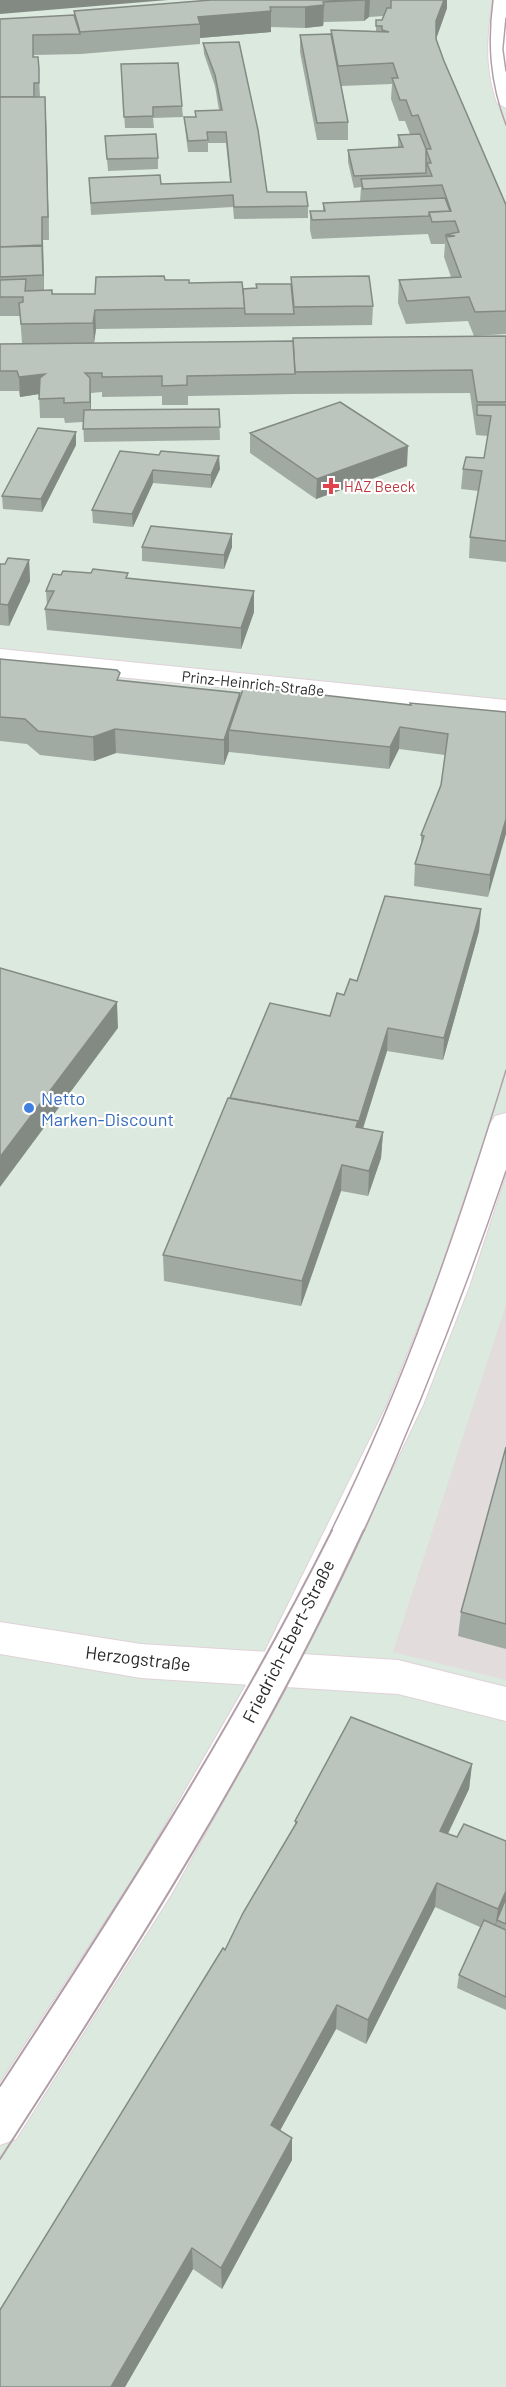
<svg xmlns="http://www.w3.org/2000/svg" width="506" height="2387" viewBox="0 0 506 2387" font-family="Barlow,sans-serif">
<rect width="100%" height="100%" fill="#dce9de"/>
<!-- industrial -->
<polygon fill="#e2dcdc" points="506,1305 506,1680 393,1652"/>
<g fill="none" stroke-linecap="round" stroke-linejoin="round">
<defs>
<g id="street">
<polygon points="0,649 506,700 506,716 0,665"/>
<polygon points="0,1622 141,1644 398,1660 506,1687 506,1721 398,1694 141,1678 0,1654"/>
</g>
<g id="secondary">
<path d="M 493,0 L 506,0 L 506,108 L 497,103 C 485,68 487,36 493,0 Z"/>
<polygon points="506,1113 506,1173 470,1284 423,1405 290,1681 171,1895 16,2139 0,2145 0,2083 141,1867 262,1657 387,1405 436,1284 490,1124 495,1116"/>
</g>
</defs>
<!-- street casing -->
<use href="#street" stroke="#e0d1d9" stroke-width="2"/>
<!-- secondary casing -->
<use href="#secondary" stroke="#e0d1d9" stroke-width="2"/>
<!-- street -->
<use href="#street" fill="#fff" fill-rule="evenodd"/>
<!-- secondary -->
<use href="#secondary" fill="#fff" fill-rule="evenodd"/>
<!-- tram-far1 -->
<g stroke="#b19fa8" stroke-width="1.5">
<path d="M 493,0 C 487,44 490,83 506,125"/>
<polyline points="506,18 503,49 506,71"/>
<path d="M 331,1531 C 404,1384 458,1228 506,1070"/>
<path d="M 364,1531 C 418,1412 464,1295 506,1171"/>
</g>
<!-- tram -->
<g stroke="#b19fa8" stroke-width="2">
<path d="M 0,2086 C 119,1905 235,1724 332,1530"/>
<path d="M 0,2159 C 132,1956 263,1750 364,1530"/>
</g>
</g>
<!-- wall -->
<g fill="#a1a9a3">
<polygon points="211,0 447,0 447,8 436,39 444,61 506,205 506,334 474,336 468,321 406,324 398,303 399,280 451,277 444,257 445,244 431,244 428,234 312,239 310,230 310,211 323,211 323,203 360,202 361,187 354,188 348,162 348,150 398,148 398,135 410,134 405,121 399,121 391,99 392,84 341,86 348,122 348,140 317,140 300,52 300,35 331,34 331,30 376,31 376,20 382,20 384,16 369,17 364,21 324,22 323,26 305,28 271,27 271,32 200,38 200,44 81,54 34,55 34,57 38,57 40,97 45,97 46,118 49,240 43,240 44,290 52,294 95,294 165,280 243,289 256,288 256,284 291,284 291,277 373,306 372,325 96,329 94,343 22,343 20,316 0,316 0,19 74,15 74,11"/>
<polygon points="203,43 267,192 308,206 308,218 234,219 233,207 91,215 89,178 161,184 230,182 226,143 208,143 208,152 188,152 185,128 184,117 195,117 195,111 219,110 215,86 204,54"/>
<polygon points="121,64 182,106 183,117 153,118 154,128 125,128"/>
<polygon points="105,136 158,158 158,169 108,171"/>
<polygon points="506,336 506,562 469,558 470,537 479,491 461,489 463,469 484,458 488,436 476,435 470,393 294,394 188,396 188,405 162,405 162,396 102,397 102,392 91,393 91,410 219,409 220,440 84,442 83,422 65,423 64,418 40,418 39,394 20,397 19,391 0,391 0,344 293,341"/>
<polygon points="76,432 76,445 42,512 3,509 2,496"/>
<polygon points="250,433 407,466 316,499 250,453"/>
<polygon points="120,451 220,469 211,488 153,483 133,527 93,523 92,510"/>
<polygon points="232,534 232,547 224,569 142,561 142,547"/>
<polygon points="29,560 30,581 9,626 0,625 0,564 5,564"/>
<polygon points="61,575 128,578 254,612 241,649 47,630 45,609 47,606 46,591"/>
<polygon points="0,659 120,681 240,697 410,705 506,712 488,897 414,886 415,864 421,846 421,835 441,785 445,755 399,749 389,769 229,752 229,751 224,765 116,753 94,761 40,755 27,744 0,741"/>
<polygon points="481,909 479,931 443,1060 387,1051 363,1129 383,1132 381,1158 368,1196 341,1191 301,1306 164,1281 163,1255 230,1098 330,1016 344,995 357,981"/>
<polygon points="506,1447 506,1649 458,1636 461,1612"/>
<polygon points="472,1764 469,1789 448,1834 457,1837 506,1841 506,2010 457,1988 459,1975 480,1927 435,1907 366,2044 336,2029 280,2130 292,2160 222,2289 193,2269 125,2387 0,2387 225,1950 295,1826 295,1821"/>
</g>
<!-- shaded-wall -->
<g fill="#838a84">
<polygon points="0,0 168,0 0,14"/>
<polygon points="365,0 370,0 369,17 364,21"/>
<polygon points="444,0 447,0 447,8 435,42 436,21"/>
<polygon points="324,5 323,26 305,28 305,7"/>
<polygon points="271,11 271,32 200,38 200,24 198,17"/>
<polygon points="45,97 46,118 49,240 48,217"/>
<polygon points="42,217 43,240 44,298 43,275"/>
<polygon points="95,310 96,329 94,343 93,323"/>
<polygon points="45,374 46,393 20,397 19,377"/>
<polygon points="90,378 91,398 91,422 90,402"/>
<polygon points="76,432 76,445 42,512 41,499"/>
<polygon points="408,446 407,466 316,499 317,479"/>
<polygon points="219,456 220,469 211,488 211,475"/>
<polygon points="153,470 153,483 133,527 132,514"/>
<polygon points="232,534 232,547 224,569 224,555"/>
<polygon points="29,560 30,581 9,626 8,605"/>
<polygon points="254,591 254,612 241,649 241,628"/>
<polygon points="240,693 240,718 229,730 229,751 224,765 224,740"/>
<polygon points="400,727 399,749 389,769 390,747"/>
<polygon points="115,729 116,753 94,761 93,737"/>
<polygon points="506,819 506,834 488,897 490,875"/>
<polygon points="481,909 479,931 443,1060 444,1038"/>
<polygon points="117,1002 118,1028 0,1187 0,1157"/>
<polygon points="388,1028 387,1051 355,1153 356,1127"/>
<polygon points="383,1132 381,1158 368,1196 369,1171"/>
<polygon points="342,1165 341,1191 301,1306 302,1281"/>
<polygon points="472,1764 469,1789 437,1856 440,1831"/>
<polygon points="437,1883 435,1907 366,2044 368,2020"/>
<polygon points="506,1891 506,1907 497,1920 494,1934 498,1909"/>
<polygon points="337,2005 336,2029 271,2147 271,2125"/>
<polygon points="292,2138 292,2160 222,2289 221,2268"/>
<polygon points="192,2248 193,2269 125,2387 111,2387"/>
</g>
<!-- building -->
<g fill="#bbc5bd" stroke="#838a84" stroke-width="1.5">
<polygon points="211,0 365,0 323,2 324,5 305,7 270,7 271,11 198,17 200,24 80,32 74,11"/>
<polygon points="391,0 444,0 436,21 436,39 444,61 506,205 506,311 475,312 469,297 407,301 399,280 461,277 446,237 455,236 445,235 459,232 455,221 432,222 429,212 451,211 442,185 363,189 361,179 432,176 427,163 431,163 426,149 431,149 418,115 412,116 406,100 400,100 392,78 398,78 393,63 338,66 331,30 389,32 382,30 382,26 376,26 376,20 382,20 387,8 391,8"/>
<polygon points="74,15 80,34 33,35 33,57 38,57 39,69 39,83 34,83 34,97 0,97 0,19"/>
<polygon points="331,34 348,122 317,123 300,35"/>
<polygon points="239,42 258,130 267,192 306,192 308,206 234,207 233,195 91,203 89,178 160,175 161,184 231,182 226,132 207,132 208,140 188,141 184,117 196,117 195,111 222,110 215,75 203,43"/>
<polygon points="178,63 182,106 153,107 153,116 124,117 121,64"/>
<polygon points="0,97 45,97 48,217 42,217 42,245 0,247"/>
<polygon points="156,134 158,158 107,159 105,136"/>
<polygon points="420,134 426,149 426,173 354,176 348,150 403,147 398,135"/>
<polygon points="445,198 450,211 429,212 429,216 312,220 310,211 325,211 323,203"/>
<polygon points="42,246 43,275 0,277 0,247"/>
<polygon points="164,276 165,280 189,280 189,283 242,282 245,308 95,310 93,323 21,324 19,303 23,302 23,297 0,297 0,280 26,279 25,291 52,290 52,294 95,294 96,277"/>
<polygon points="369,276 373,306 294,307 291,277"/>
<polygon points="256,284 291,284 294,314 245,314 243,289 257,288"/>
<polygon points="506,336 506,402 477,402 472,370 295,372 293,338"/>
<polygon points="293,341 295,374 187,376 187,385 162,386 162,376 102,377 102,373 85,373 90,378 90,402 64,403 64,398 39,399 40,378 45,374 19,377 17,371 0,371 0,344"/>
<polygon points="340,402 408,446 317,479 250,433"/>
<polygon points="477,405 506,405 506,541 470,537 482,471 463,469 466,457 484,458 491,416 477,415"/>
<polygon points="219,409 220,427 83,429 84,410"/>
<polygon points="38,428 76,432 41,499 2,496"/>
<polygon points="120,451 159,455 161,451 219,456 211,475 153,470 132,514 92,510"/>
<polygon points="151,526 232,534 224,555 142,547"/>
<polygon points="8,558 29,560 8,605 0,604 0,564 5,564"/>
<polygon points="93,569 128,573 126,578 254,591 241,628 45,609 54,591 46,591 53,574 61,575 63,571 91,573"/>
<polygon points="0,659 117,670 120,673 117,680 240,693 224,740 115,729 93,737 38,731 25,719 0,717"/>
<polygon points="244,686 411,705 410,703 506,712 506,819 490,875 415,864 424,836 421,835 441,785 448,734 400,727 390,747 229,730"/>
<polygon points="385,896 481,909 444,1038 388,1028 358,1124 358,1121 230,1098 270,1003 330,1016 337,993 344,995 350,979 357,981"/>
<polygon points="0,968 117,1002 0,1157"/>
<polygon points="228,1098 358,1121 356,1127 383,1132 369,1171 342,1165 302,1281 163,1255"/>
<polygon points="506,1447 506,1624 461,1612"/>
<polygon points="351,1717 472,1764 440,1831 457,1837 464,1824 506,1841 506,1891 498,1909 437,1883 368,2020 337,2005 271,2125 292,2138 221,2268 192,2248 111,2387 0,2387 0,2310 223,1948 225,1950 243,1913 297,1822 295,1821"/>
<polygon points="506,1898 506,1924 497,1920"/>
<polygon points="484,1920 506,1930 506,1997 459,1975"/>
</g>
<!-- markers -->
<path fill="#e0444e" stroke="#fff" stroke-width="2" d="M328 477h6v6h6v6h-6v6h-6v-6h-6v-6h6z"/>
<circle fill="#3f7fe0" stroke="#fff" stroke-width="2" cx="29" cy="1108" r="6"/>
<g text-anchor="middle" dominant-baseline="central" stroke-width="4.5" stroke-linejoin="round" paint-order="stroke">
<!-- far-health labels -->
<g font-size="15" fill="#be3a42" stroke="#fff" text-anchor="start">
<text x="344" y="486">HAZ Beeck</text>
</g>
<!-- far-street labels -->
<g font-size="15" fill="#282828" stroke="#fff">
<text transform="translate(253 683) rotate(6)">Prinz-Heinrich-Straße</text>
</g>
<!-- shop labels -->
<g font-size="18" fill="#366cbe" stroke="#fff" text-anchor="start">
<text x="41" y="1098">Netto<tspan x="41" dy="21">Marken-Discount</tspan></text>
</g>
<!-- street labels -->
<g font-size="18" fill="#282828" stroke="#fff">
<text transform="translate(288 1641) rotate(-63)">Friedrich-Ebert-Straße</text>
<text transform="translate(138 1658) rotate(7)">Herzogstraße</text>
</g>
</g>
</svg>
